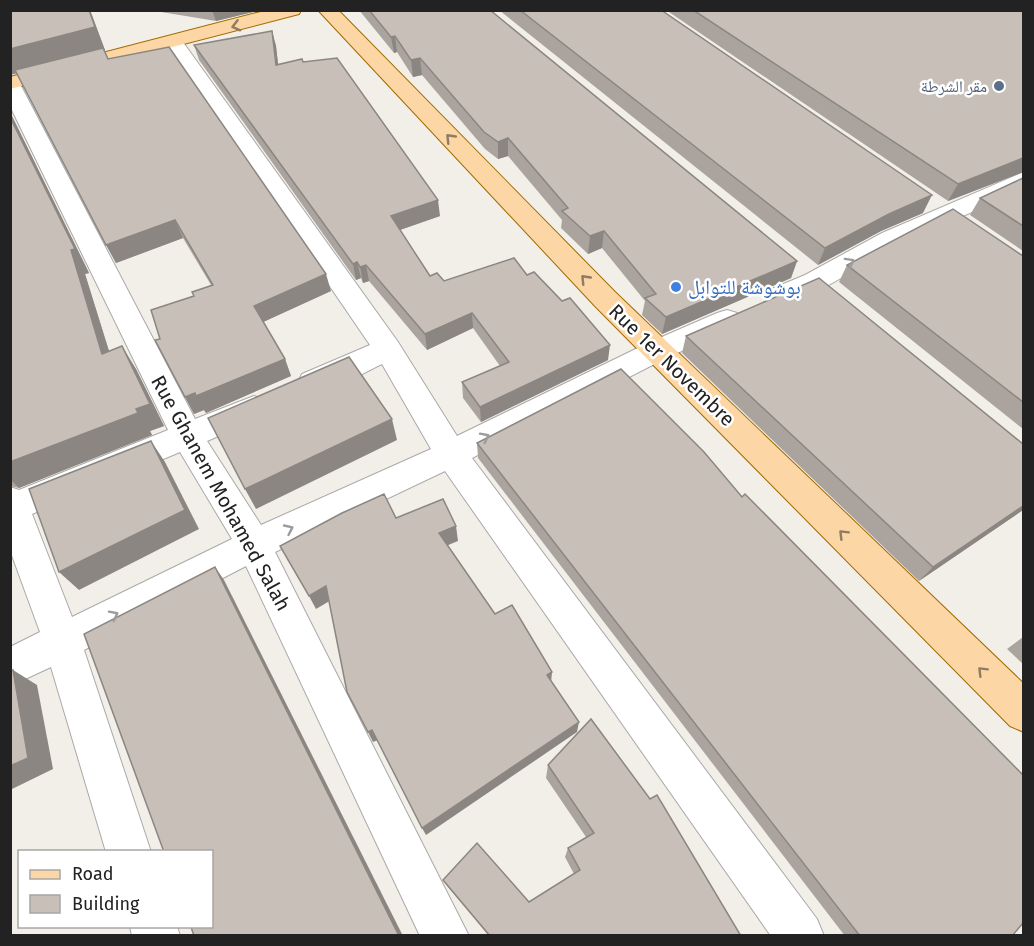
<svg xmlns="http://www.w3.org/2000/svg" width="1034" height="946" font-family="'Fira Sans','Noto Naskh Arabic',sans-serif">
<rect width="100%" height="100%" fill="#f2efe9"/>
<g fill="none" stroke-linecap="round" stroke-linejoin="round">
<g stroke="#a9a9a9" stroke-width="2">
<g id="minor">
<path d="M173 36 180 38 398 342 457 436 648 343 717 313 727 310 737 313 741 320 737 327 668 357 472 458 817 919 824 936H771L445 471 275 552 469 936H420L246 566 84 650 151 852H106L51 667 10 686V647L40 632 10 550V487L19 490 168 430 10 106V78L17 80 20 84 195 419 254 396 265 400 269 408 265 416 207 441 261 525 431 449 382 364C360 374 326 397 302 390L298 382 302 374 370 345 163 42ZM180 452 232 539 72 617 32 514Z"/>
<polygon points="1024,172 1024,188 900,245 825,287 789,304 779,306 769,304 765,297 769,290 805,275 882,233"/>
<polygon points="130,926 177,926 180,936 132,936"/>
</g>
</g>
<g stroke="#a06b00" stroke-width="2">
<g id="major">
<polygon points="268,10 301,10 299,14 10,89 10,77"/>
<polygon points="318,10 338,10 615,292 1024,684 1024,732 1010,726 595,306"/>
</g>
</g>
<use href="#minor" fill="#fff" fill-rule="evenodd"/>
<use href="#major" fill="#fcd6a4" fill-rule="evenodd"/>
</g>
<g fill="#aba49e">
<polygon points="10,10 90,10 108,59 331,291 263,322 285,359 291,376 206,413 204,410 194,414 185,397 160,339 194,296 211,285 183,238 116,263 17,73 10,75"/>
<polygon points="149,10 261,10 216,21"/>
<polygon points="359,10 490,10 797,261 791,278 662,334 642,315 645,301 602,248 588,254 561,228 562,220 508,156 498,159 485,149 422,75 413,77 397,52 394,53"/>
<polygon points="499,10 662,10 923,213 881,231 818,265"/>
<polygon points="666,10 1023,10 1023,172 948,201"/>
<polygon points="272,31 276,46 278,64 303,62 440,216 400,230 430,276 444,281 527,275 608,360 481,422 463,398 462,382 500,366 473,328 427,350 369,281 363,283 361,278 356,280 199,60 194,45"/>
<polygon points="10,112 89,273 85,274 109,351 136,369 164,426 150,431 152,435 19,488 10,486"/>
<polygon points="1023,178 1023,251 970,215 980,198"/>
<polygon points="1023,256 1023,429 839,282 847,265"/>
<polygon points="686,336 1023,510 919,581 682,353"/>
<polygon points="477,443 1012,936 845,936 478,458"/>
<polygon points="1023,637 1023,664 1007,649"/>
<polygon points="548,765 741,936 489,936 448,887 443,880 529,902 574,874 565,857 568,848 586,837 546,778"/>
</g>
<g fill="#8b8681">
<polygon points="89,10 90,10 105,50 104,50 115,76 104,50 10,75 10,49"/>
<polygon points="212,10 261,10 216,21"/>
<polygon points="272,31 276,46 280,81 276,65"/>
<polygon points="395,36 397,52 394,53 391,37"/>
<polygon points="420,58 422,75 413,77 411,60"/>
<polygon points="10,112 89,273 85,274 117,377 102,354 10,117"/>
<polygon points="508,138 508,156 498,159 498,142"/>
<polygon points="1023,158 1023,172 948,201 958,184"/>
<polygon points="932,195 923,213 881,231 818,265 825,248 889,214"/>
<polygon points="438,200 440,216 394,232 391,216"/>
<polygon points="175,220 183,238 116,263 106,245"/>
<polygon points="604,231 602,248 588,254 590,236"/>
<polygon points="797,261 791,278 662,334 666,317"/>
<polygon points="357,262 361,278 356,280 353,264"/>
<polygon points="366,265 369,281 363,283 360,267"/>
<polygon points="326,274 331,291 261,323 254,306"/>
<polygon points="472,313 473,328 427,350 425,334"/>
<polygon points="610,345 608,360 481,422 480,407"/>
<polygon points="122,346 136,369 164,426 150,431 152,435 19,488 10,479 10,462 136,409"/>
<polygon points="285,359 291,376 206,413 204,410 194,414 185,397"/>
<polygon points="392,419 397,440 256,509 245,489"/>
<polygon points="151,441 165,462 199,529 79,590 59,572"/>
<polygon points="1023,506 1023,510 919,581 933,567"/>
<polygon points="456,526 458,541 441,548 439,533"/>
<polygon points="215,567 224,580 403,936 399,936"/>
<polygon points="326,586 333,599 316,609 309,596"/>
<polygon points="13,670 37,685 53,769 10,790"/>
<polygon points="552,672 551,683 547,675"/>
<polygon points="579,722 577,732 426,835 422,828"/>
<polygon points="372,730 378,740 373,742 368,732"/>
</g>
<g fill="#c7bfb8" stroke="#8b8681" stroke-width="1.5">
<polygon points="10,10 89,10 95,27 10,49"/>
<polygon points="369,10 490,10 797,261 666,317 645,298 656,294 604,231 590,236 562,211 568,208 508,138 498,142 484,132 420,58 411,60 395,36 391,37"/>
<polygon points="520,10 661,10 932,195 889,214 825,248"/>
<polygon points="693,10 1023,10 1023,158 958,184"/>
<polygon points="272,31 276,65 302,59 303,62 337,58 438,200 391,216 430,276 437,273 444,281 514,258 527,275 534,272 562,301 570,298 610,345 480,407 462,382 509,362 472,313 425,334 366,265 360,267 357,262 353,264 194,45"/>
<polygon points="169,47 326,274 254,306 285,359 196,396 195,393 185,397 155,340 160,339 151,310 194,296 192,292 213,285 175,220 106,245 15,70 103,48 108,59"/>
<polygon points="10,117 75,249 71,250 102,354 122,346 150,404 136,409 138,413 10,462"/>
<polygon points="1023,178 1023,226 980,198"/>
<polygon points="953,209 1023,256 1023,402 847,265"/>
<polygon points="819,278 1023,444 1023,506 933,567 686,336"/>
<polygon points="349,357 392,419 245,489 208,418"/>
<polygon points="621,369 704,452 742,497 745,494 1023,775 1023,923 1012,936 860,936 477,443"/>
<polygon points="151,441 185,510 59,572 29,489"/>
<polygon points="384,494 396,518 443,499 456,526 439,533 495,614 512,605 552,672 547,675 579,722 422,828 372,730 368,732 347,692 326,586 309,596 280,546 342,513"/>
<polygon points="215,567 399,936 194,936 191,927 212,927 212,852 164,852 84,634"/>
<polygon points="13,670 28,758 10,766 10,671"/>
<polygon points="591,719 650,799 657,795 741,936 490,936 443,880 477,843 529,902 580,870 568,848 594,833 548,765"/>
</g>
<defs><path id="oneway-chevron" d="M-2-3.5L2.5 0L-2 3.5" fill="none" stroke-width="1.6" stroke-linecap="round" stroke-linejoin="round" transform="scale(1.5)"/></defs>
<g stroke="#8f7c63">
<use href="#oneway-chevron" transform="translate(236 26) rotate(166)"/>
<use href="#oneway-chevron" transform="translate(450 138) rotate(-134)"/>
<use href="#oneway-chevron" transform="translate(585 279) rotate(-134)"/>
<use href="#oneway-chevron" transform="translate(843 534) rotate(-135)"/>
<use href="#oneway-chevron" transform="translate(982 671) rotate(-135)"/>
</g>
<g stroke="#9c9c9c">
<use href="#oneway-chevron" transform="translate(850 262) rotate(-29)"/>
<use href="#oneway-chevron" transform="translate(485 437) rotate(-27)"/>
<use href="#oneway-chevron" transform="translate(289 529) rotate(-25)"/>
<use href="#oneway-chevron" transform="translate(114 615) rotate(-27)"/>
</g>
<circle fill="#5c6f8a" stroke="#fff" stroke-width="2" cx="999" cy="86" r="6"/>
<circle fill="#3f7fe0" stroke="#fff" stroke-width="2" cx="676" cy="287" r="6"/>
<g text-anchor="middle" stroke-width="5" stroke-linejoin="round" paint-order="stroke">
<g font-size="16" fill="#4e5e75" stroke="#fff" text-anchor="end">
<text x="987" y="92">مقر الشرطة</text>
</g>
<g font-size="20" fill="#366cbe" stroke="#fff" text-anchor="start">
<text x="688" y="294">بوشوشة للتوابل</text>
</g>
<g font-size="20" fill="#222" stroke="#fff">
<text transform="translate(672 365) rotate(44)" y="7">Rue 1er Novembre</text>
<text transform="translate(221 493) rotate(61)" y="7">Rue Ghanem Mohamed Salah</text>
</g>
</g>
<rect width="1034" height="946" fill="none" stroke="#222222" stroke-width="24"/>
<rect x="18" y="850" width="195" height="78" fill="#ffffff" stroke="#a7a7a7" stroke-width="1.5"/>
<rect x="30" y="870" width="30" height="9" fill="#fcd6a4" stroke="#a7a7a7" stroke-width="1.5"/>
<text x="72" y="880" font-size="18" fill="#222222">Road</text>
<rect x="30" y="895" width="30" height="18" fill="#c7bfb8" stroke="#a7a7a7" stroke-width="1.5"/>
<text x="72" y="910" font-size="18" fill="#222222">Building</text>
</svg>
